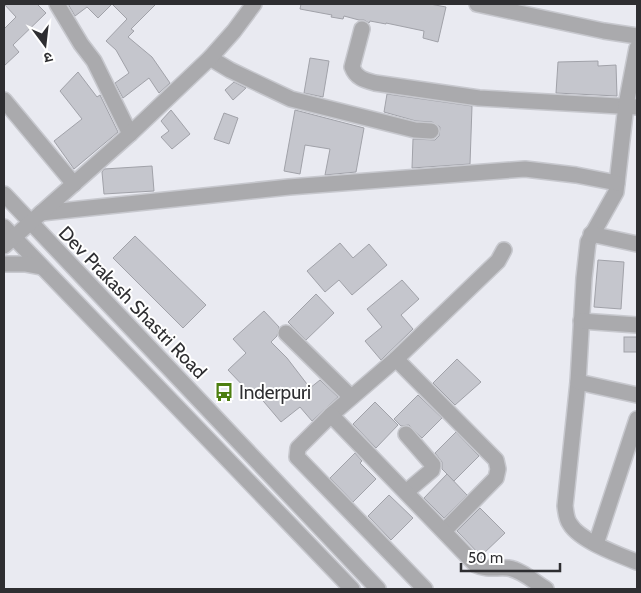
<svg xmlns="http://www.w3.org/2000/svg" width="641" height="593" font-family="Cabin,'Noto Sans Devanagari',sans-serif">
<rect width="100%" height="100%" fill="#e9eaf1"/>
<g fill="#c5c6cd" stroke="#a1a2a9">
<polygon points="4,4 37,4 46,13 13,45 19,52 4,66 4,29 16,17"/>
<polygon points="68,4 156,4 131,29 134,31 128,37 152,57 170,83 159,93 149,78 123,98 115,83 129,73 116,50 106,41 127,19 112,4 98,18 87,7 75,16"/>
<polygon points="301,4 430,4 446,7 438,42 423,38 424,31 386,23 386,24 370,21 369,23 364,20 359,20 344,16 343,19 331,17 332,15 300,9"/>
<polygon points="310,58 329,61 323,97 304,93"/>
<polygon points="598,61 598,66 616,65 617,96 556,93 558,62"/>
<polygon points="78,72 97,97 100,95 118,132 74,169 54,141 82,119 60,91"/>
<polygon points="234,82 246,88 233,100 225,90"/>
<polygon points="387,94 472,106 470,164 412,168 413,139 435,140 439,136 440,127 432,122 416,121 384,112"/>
<polygon points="171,110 190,134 172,149 161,137 169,131 161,121"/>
<polygon points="295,110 364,128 356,172 325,175 330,149 305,145 300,174 284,171"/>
<polygon points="224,113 238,118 229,144 214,139"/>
<polygon points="152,166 154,191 104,194 102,172 104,169"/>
<polygon points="135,236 206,305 183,328 113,258"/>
<polygon points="340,243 353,258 369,244 387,265 352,295 339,280 325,292 307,271"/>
<polygon points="598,260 624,262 621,309 594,307"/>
<polygon points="402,280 419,299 401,315 413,329 381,360 365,341 382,327 367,309"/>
<polygon points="316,294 334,313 306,340 288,322"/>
<polygon points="264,311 279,327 277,336 271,342 287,358 310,388 320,380 338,397 312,421 300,407 281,422 253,389 250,393 228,370 246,353 233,339"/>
<rect x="624" y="337" width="13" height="15"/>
<polygon points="457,359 481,382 455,405 433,383"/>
<polygon points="418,395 442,418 422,438 409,425 401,426 394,419"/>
<polygon points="375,402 398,425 376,448 353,424"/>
<polygon points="456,432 479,456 454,481 442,469 442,462 435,453"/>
<polygon points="355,453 362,461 360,463 376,479 353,502 330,478"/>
<polygon points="447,474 467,495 444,518 424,498"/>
<polygon points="389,495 413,518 391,540 368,516"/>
<polygon points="480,508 505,533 482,555 483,556 482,557 457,531"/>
</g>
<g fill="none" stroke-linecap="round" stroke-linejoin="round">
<g stroke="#c7c8ce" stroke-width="18">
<g id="minor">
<polyline points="57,4 81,44 94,61 130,134"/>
<polyline points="477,4 604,31 637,36"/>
<path d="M362 29 352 67C356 78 364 80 375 83L479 98 637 107"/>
<path d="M637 48 626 105 616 192 588 242 584 278 578 382 565 506C566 512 566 519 570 524 580 541 619 555 637 562"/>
<polyline points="210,58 230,70 291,99 415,130 431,131"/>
<polyline points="4,100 74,184"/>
<polyline points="4,194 378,589"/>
<polyline points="41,213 289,187 525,169 576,175 617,183"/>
<polyline points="4,227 352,589"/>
<polyline points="591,234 637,244"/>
<polyline points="4,246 130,134 210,58 234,31 254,4"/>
<polyline points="4,264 25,264 41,267"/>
<polyline points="581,321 637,325"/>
<polyline points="286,333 351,397"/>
<polyline points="396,359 498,261 504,250"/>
<polyline points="578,382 637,395"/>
<polyline points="331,415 396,359 496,460 498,469 496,478 444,531"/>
<polyline points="406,434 433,465 432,470 406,492"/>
<polyline points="596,544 637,419"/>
<path d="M425 589 297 457 298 448 331 415 476 565C486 570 497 567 508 568 522 570 534 582 546 589"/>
</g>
</g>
<use href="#minor" stroke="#aaaaad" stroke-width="15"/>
</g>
<defs>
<g id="bus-bare" transform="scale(1.5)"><path d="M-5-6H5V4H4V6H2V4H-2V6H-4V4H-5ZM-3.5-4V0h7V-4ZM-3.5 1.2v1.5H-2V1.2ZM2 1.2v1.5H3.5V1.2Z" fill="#4d7f10" stroke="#fff" stroke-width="2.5" paint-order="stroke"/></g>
</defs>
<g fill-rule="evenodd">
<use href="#bus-bare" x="224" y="392"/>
</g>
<g text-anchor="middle" stroke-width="4" stroke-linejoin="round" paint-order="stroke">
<g font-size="19" fill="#2e2e31" stroke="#fff">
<text transform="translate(133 302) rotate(46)" y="7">Dev Prakash Shastri Road</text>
</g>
<g font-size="19" fill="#2e2e31" stroke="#fff" text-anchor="start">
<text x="239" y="399">Inderpuri</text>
</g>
</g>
<rect width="641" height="593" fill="none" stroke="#2e2e31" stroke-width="10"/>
<g transform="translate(45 45) rotate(165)" stroke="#ffffff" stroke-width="4" paint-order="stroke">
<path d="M0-4L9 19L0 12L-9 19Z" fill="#2e2e31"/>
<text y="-8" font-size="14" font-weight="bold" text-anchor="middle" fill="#2e2e31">उ</text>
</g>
<path d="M461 563v8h99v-8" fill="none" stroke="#2e2e31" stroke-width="2.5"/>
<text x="468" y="563" font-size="15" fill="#2e2e31" stroke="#ffffff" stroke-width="4" paint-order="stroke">50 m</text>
</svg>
